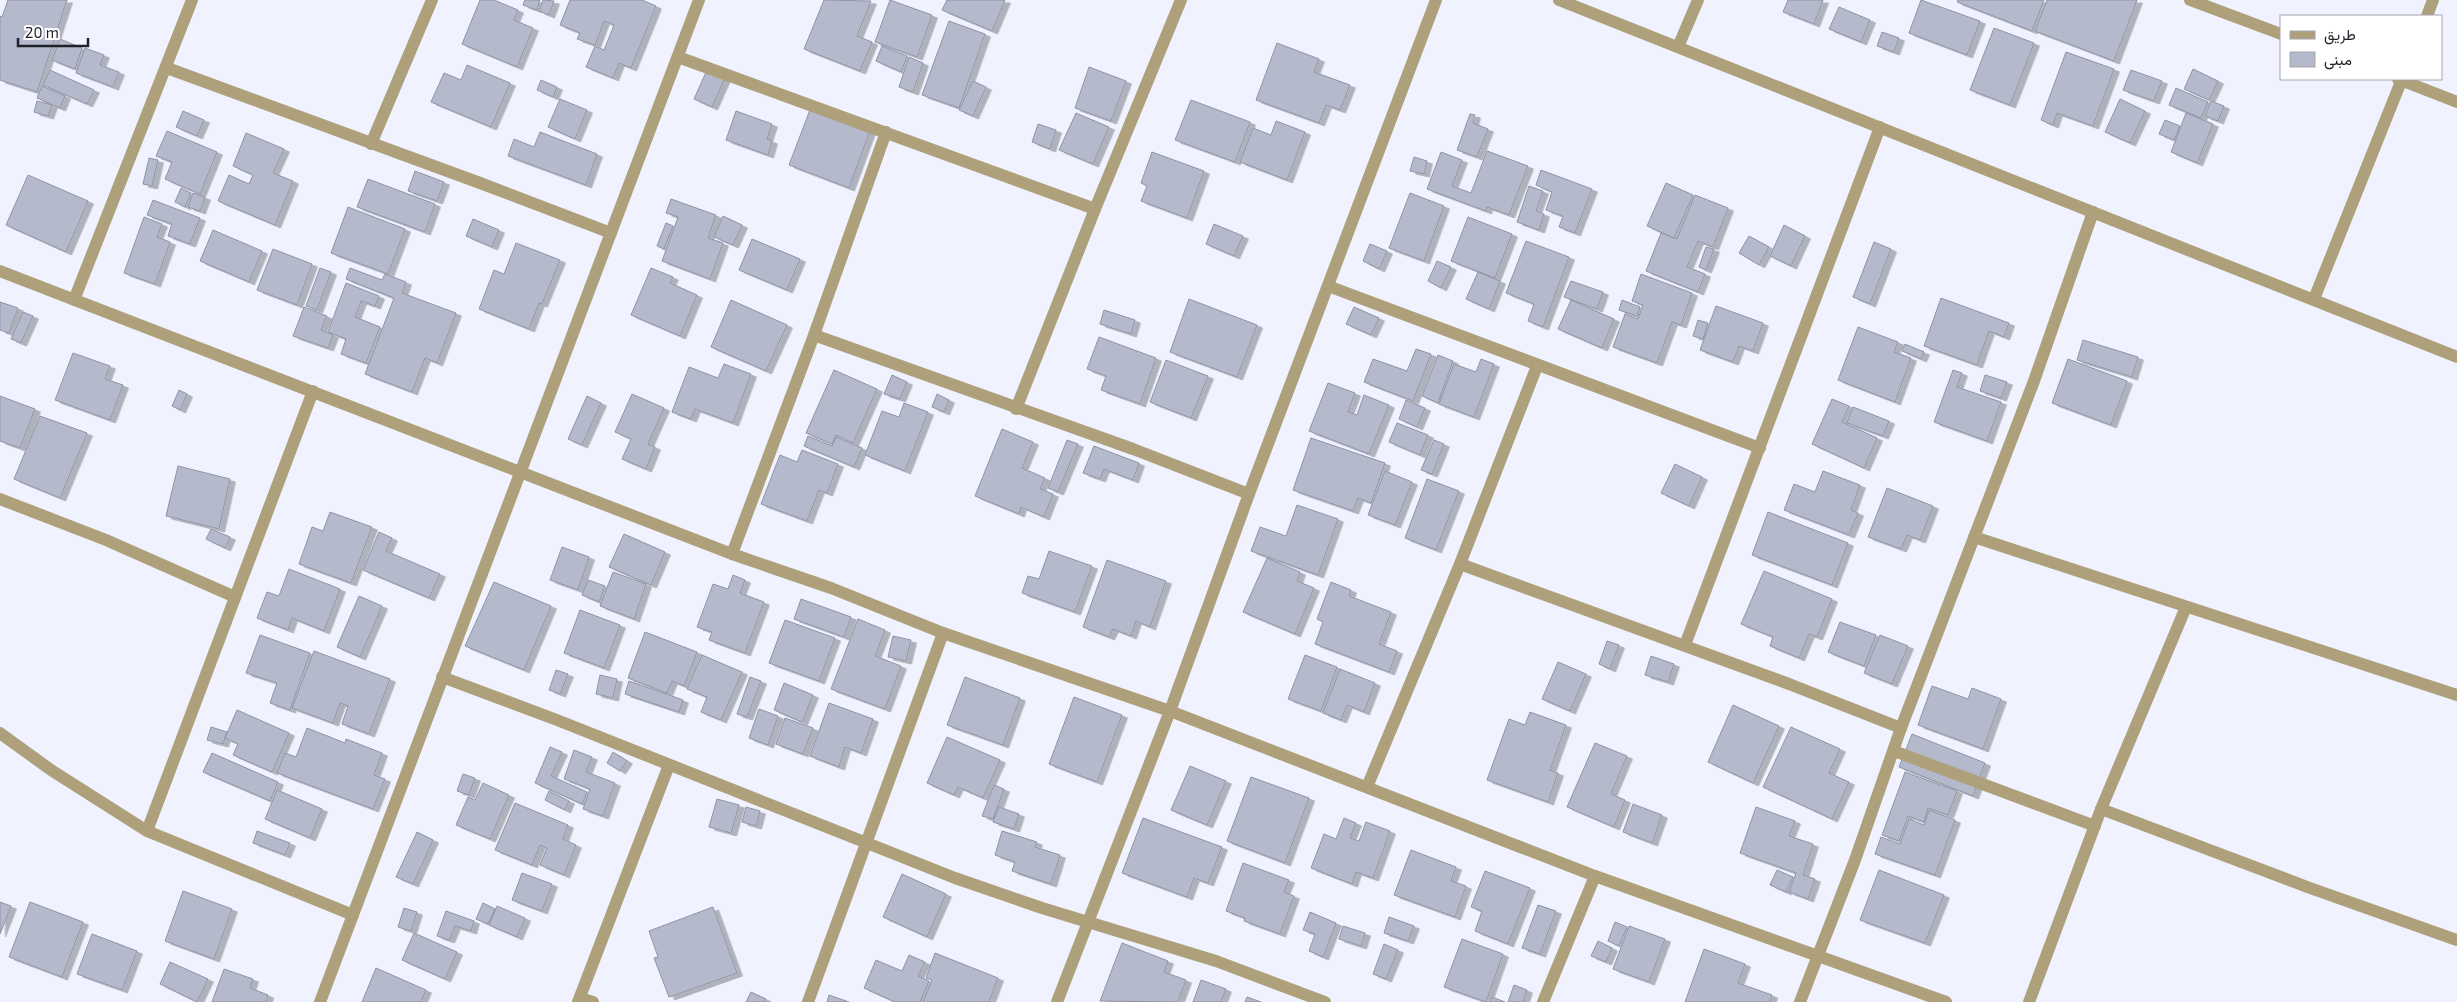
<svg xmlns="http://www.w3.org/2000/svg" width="2457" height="1002" font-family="'Exo 2',Vazirmatn,sans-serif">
<defs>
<filter id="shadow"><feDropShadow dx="5.5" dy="3" stdDeviation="0" flood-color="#0004"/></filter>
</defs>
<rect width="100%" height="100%" fill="#f0f3ff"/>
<g fill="#b5b9cc" stroke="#8f93a4" filter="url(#shadow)">
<polygon points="8,0 67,0 37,92 0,80 0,16 2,17"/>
<polygon points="480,0 494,0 518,10 514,20 533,28 517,67 462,44"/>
<polygon points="525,0 540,0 537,10 523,5"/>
<polygon points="543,0 554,1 549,15 539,11"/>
<polygon points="570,0 642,0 656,6 631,68 619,63 613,78 586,67 595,46 604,50 614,25 604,21 595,45 577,39 580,33 560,25"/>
<polygon points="824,0 871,1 857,36 872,42 860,71 804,49"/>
<polygon points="890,0 932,15 917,57 875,42"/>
<polygon points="947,0 1005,0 992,31 942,10"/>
<polygon points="1788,0 1823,0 1814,24 1783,12"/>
<polygon points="1921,0 1980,21 1967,55 1909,33"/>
<polygon points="1958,0 2044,0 2032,31 1957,2"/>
<polygon points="2047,0 2137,0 2114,61 2035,31"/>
<polygon points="1839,7 1870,20 1861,42 1829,29"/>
<polygon points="949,21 985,34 959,108 922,95"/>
<polygon points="1994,28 2034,43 2010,105 1970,90"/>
<polygon points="1882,32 1899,38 1894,52 1877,46"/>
<polygon points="60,39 82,48 75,69 52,60"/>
<polygon points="1277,43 1319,59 1314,72 1350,85 1340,110 1326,105 1319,123 1256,100"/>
<polygon points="882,46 907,56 901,72 876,61"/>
<polygon points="85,48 104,55 100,65 119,72 113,87 76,73"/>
<polygon points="2066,52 2114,69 2093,126 2057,113 2053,125 2041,120"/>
<polygon points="909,57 923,63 913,92 899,87"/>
<polygon points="467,65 510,83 491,127 431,102 444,73 461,80"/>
<polygon points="1089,67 1126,81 1111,121 1075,108"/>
<polygon points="2193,69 2218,81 2209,100 2184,89"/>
<polygon points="50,70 94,90 87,104 43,85"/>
<polygon points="707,70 725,78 712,107 694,99"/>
<polygon points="2131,70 2162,81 2154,101 2123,90"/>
<polygon points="541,80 557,87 553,97 537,90"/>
<polygon points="973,81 986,87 973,116 959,110"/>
<polygon points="42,86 65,96 60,108 37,98"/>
<polygon points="2176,88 2208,102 2201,118 2169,105"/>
<polygon points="560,99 587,110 575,139 548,127"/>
<polygon points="2120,99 2145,111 2130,143 2105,132"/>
<polygon points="1191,100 1250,122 1235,162 1175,140"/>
<polygon points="37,101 52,105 48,116 34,112"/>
<polygon points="2211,101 2224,106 2218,121 2205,116"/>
<polygon points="811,107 871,128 849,188 789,165"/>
<polygon points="183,111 204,120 197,136 176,127"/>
<polygon points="736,111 772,124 767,139 772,141 768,155 726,140"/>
<polygon points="1076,113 1109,127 1093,164 1059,150"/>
<polygon points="2186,113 2213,124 2197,163 2171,152"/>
<polygon points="1470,114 1475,115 1473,123 1488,129 1477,157 1457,150"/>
<polygon points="2165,120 2180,126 2174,140 2159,134"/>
<polygon points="1276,121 1305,132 1287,180 1240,162 1253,128 1271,135"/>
<polygon points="1038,124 1056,130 1050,149 1032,142"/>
<polygon points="167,131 217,152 200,194 165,179 172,162 156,156"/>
<polygon points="540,132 597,154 586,185 508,156 514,139 534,147"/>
<polygon points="246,133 284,149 273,173 293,181 275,225 218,201 229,175 249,184 253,175 233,166"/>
<polygon points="1487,151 1528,166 1509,215 1487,207 1486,211 1427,189 1441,152 1462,160 1452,186 1471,193"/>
<polygon points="1152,152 1204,171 1187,218 1141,201 1147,186 1141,183"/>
<polygon points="1414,157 1427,161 1424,174 1410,171"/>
<polygon points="149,158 158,160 152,186 143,184"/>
<polygon points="1541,170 1592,189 1575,233 1559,227 1563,216 1546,210 1552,192 1536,185"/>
<polygon points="415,171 444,182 437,201 408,191"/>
<polygon points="28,175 88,201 66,252 6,225"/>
<polygon points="368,179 435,204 425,232 357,207"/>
<polygon points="1666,183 1693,195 1674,238 1647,226"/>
<polygon points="1529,186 1543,191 1536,211 1544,214 1539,230 1517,222"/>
<polygon points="181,188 191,193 185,207 175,202"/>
<polygon points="193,193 205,197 200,211 188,207"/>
<polygon points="1410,193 1444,206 1424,261 1389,248"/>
<polygon points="1695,195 1728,208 1713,247 1698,241 1687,267 1705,274 1698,292 1646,271 1661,233 1677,239"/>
<polygon points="671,199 716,215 708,238 723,243 710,279 662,261 678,217 666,213"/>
<polygon points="153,200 200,218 190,244 168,236 172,224 147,215"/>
<polygon points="348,207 405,229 388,274 331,253"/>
<polygon points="723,216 742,225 733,245 714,237"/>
<polygon points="144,217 162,224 157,237 170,242 155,284 124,273"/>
<polygon points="1468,217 1512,234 1495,278 1451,261"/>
<polygon points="473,219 499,230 492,247 466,236"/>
<polygon points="666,223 673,226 664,249 657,246"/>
<polygon points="1214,224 1243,236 1234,256 1206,244"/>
<polygon points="1784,225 1805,236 1791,266 1770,256"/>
<polygon points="213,230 262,251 249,282 200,261"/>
<polygon points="1749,236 1769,247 1759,265 1739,253"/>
<polygon points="752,239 800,259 787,290 739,270"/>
<polygon points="1526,241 1569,257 1543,327 1528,321 1534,304 1506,293"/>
<polygon points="1874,242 1891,249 1870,304 1853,297"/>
<polygon points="516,243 560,260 542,304 539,303 529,329 479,309 494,270 504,274"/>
<polygon points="1370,244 1387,251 1379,269 1363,261"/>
<polygon points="1706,247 1714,249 1706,270 1699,267"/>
<polygon points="273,249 312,264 297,305 257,290"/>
<polygon points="1437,261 1451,267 1441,288 1428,281"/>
<polygon points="320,268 331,272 317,310 306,306"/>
<polygon points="350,268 382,280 385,274 406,282 402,293 456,313 437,363 425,358 412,392 365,374 394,298 346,279"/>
<polygon points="651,268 673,277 670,283 697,295 680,336 631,315"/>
<polygon points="1478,272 1500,281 1489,309 1466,299"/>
<polygon points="1641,274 1692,293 1681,325 1672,322 1657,363 1613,347 1625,314 1638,319 1643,305 1632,301"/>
<polygon points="1571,281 1603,292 1597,309 1564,297"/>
<polygon points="346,283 379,296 375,306 361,301 355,317 380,327 366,363 341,354 346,339 328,332"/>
<polygon points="1941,298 2009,323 2004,337 1989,331 1977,365 1924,346"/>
<polygon points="1189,299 1257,325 1237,377 1170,352"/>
<polygon points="731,300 787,325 766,371 711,347"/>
<polygon points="1571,300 1614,319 1602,348 1558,329"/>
<polygon points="1622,300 1640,307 1637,316 1619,310"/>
<polygon points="0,302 18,308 9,333 0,330"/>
<polygon points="1716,306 1763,323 1753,351 1739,346 1733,362 1700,350"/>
<polygon points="304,307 327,316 321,330 333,335 328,348 293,336"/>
<polygon points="1354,307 1379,318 1371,335 1346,324"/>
<polygon points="1104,310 1135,320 1131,334 1100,324"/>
<polygon points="23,312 33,316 21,343 11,339"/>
<polygon points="1698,320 1708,323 1703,339 1693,336"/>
<polygon points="1858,327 1898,342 1894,352 1911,358 1895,402 1838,380"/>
<polygon points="1099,337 1156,358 1140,404 1101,390 1106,376 1087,369"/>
<polygon points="2083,340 2138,357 2132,377 2077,360"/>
<polygon points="1905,344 1924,352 1921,359 1902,351"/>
<polygon points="1416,349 1431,354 1413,401 1364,382 1373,359 1407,371"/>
<polygon points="73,353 110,366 105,379 123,385 110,420 55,400"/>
<polygon points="1438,355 1453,361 1438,403 1422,396"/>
<polygon points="1481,359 1494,364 1474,417 1439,404 1454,364 1476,372"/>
<polygon points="2068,359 2127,381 2111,425 2052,403"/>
<polygon points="1166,360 1208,376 1191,418 1150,402"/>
<polygon points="724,364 751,374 733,423 695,409 691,419 672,412 689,367 718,378"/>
<polygon points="834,370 877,389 853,443 836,435 832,444 806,433"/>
<polygon points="1953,370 1962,373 1957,387 2001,402 1987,441 1934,422"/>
<polygon points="892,375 907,382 900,399 884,394"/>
<polygon points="1985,375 2007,382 2001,398 1980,391"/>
<polygon points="1328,383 1355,393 1348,412 1357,415 1364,395 1389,405 1369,454 1309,431"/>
<polygon points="179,390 187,394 180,410 172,406"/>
<polygon points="632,394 664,408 648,444 655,447 646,469 622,459 631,439 615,432"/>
<polygon points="937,394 949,400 944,412 932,407"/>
<polygon points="0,396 35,409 20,448 0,441"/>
<polygon points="587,396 601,403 582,445 568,439"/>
<polygon points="1832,399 1849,406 1842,422 1877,438 1864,468 1812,444"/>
<polygon points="1406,400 1425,408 1417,427 1399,419"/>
<polygon points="904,403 928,412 905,471 865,455 882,411 899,417"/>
<polygon points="1853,407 1889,421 1883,436 1847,423"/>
<polygon points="40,416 87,433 60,498 14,479"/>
<polygon points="1397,423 1428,435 1420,455 1389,442"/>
<polygon points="1002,429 1033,442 1022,468 1045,478 1040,489 1053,494 1044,517 1021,507 1019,514 975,496"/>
<polygon points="808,436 832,446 836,437 862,448 854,467 804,446"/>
<polygon points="1311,438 1385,463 1371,503 1358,498 1353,511 1293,490"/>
<polygon points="1067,440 1078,444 1058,492 1048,488"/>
<polygon points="1434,440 1444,444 1432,474 1421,470"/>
<polygon points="1094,446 1139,463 1133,480 1104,469 1100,479 1083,473"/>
<polygon points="802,450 838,464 827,493 819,490 807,521 761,504 780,455 797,462"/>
<polygon points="1675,464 1702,477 1689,506 1661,493"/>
<polygon points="178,466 230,479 219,529 166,516"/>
<polygon points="1385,471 1412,482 1395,525 1368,515"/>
<polygon points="1823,471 1860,485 1851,510 1858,513 1849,535 1784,510 1794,484 1815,492"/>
<polygon points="1427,479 1459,491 1436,550 1405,538"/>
<polygon points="1887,488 1933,506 1920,540 1907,535 1901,549 1868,537"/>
<polygon points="1297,505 1338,519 1318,575 1251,551 1260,527 1286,536"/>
<polygon points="330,512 372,527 351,583 299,564 312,527 323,531"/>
<polygon points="1768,512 1848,543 1832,585 1752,555"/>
<polygon points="211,529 230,537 225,548 206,539"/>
<polygon points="379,532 392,538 386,551 440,574 429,598 363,570"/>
<polygon points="624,534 665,552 651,585 609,567"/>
<polygon points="562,547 589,557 578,590 550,580"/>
<polygon points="1049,551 1092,566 1075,612 1022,593 1028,576 1039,579"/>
<polygon points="1267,558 1300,572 1297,581 1314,588 1295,634 1243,612"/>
<polygon points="1107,560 1166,581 1150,627 1136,621 1131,636 1113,629 1109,637 1083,627"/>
<polygon points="289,569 340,589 324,631 292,618 288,630 257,618 267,592 279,596"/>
<polygon points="1764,571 1832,599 1817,637 1809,634 1799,658 1770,646 1773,637 1741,624"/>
<polygon points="613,572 646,584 634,619 600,606"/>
<polygon points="733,575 745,580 740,593 764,602 745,653 709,640 712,632 697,627 713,584 728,589"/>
<polygon points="588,580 605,586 599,602 582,595"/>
<polygon points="494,582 551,606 524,670 465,646"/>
<polygon points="1331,582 1351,590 1349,596 1391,612 1379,644 1397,651 1389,672 1315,644 1323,622 1317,619"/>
<polygon points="359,596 382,606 360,657 337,647"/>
<polygon points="801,599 851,617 844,637 794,619"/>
<polygon points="580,610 620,625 604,668 564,653"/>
<polygon points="858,619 885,630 875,656 901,666 885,709 831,689"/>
<polygon points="785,620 835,638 819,681 769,663"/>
<polygon points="1840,622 1876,635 1864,666 1828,652"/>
<polygon points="645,632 697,652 684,686 672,681 667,693 628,678"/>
<polygon points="260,635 310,653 290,710 270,703 277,683 246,673"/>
<polygon points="1880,635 1908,646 1892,684 1864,673"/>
<polygon points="893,636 911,640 906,661 888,657"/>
<polygon points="1607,641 1619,645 1610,669 1599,664"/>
<polygon points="314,651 390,679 369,734 342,724 348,706 340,703 333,723 292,708"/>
<polygon points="702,655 742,672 721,720 701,712 707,697 687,689"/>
<polygon points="1305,655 1337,667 1321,711 1288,699"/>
<polygon points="1651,656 1674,664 1668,682 1645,675"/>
<polygon points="1558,662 1586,674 1570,711 1542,699"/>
<polygon points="1340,669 1375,683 1364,712 1347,705 1341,720 1323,713"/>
<polygon points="556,670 568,674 560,694 549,690"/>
<polygon points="600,675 617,679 613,698 596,694"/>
<polygon points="750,677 761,681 747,717 737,714"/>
<polygon points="965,677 1020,698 1003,745 947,725"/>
<polygon points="629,681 683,700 679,712 625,694"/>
<polygon points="784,683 813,695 802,722 774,710"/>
<polygon points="1932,686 1968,699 1972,688 2001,699 1983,749 1918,725"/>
<polygon points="1074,697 1122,715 1097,782 1049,764"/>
<polygon points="829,703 873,719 861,753 845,747 839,767 810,756"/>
<polygon points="1733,705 1779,726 1753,783 1708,762"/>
<polygon points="759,709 778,716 768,745 749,738"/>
<polygon points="237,710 289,733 272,772 233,755 238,744 225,738"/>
<polygon points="1530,712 1566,725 1550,770 1558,773 1548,802 1487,780 1509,719 1525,725"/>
<polygon points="785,718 813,728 803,754 776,744"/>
<polygon points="211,727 227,732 223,744 207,740"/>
<polygon points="1791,727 1840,749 1829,773 1849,782 1832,819 1763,787"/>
<polygon points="307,728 345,743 346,739 382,753 374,775 385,779 373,809 277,773 285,753 296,757"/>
<polygon points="1912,734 1985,763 1973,796 1899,767"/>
<polygon points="947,737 1000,760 983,798 958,787 954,795 927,783"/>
<polygon points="1595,743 1627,756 1611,794 1625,800 1614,827 1567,807"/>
<polygon points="550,747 562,752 551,776 587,792 582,804 535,783"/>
<polygon points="574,750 592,757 586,772 615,783 603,816 583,809 590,789 564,779"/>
<polygon points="613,752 627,761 620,771 607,763"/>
<polygon points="212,753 278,782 270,801 203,772"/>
<polygon points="1190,766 1226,781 1207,825 1171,810"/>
<polygon points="1905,772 1957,791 1948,815 1928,808 1924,822 1908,816 1899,841 1882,835"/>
<polygon points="463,774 475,778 469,795 457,791"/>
<polygon points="1251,777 1309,798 1285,863 1227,841"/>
<polygon points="483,783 509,795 490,839 456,825 468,797 475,800"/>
<polygon points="994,785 1004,789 993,819 982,816"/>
<polygon points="277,790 322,809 310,838 265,819"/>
<polygon points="549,791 569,801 565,810 545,800"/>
<polygon points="717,799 739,805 731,833 709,827"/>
<polygon points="515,803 568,825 563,839 576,845 564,875 540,865 547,848 540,845 532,865 495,850"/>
<polygon points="1633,804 1662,815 1652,843 1623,832"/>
<polygon points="746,807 760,811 756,826 742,822"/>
<polygon points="999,807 1019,814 1014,829 993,822"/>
<polygon points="1756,807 1795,821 1789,836 1813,844 1803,875 1815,879 1808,899 1789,892 1796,873 1740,853"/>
<polygon points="1929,810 1955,820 1935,875 1875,854 1881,837 1900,844 1909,819 1924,825"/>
<polygon points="1143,818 1222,847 1208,883 1194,878 1187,897 1122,873"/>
<polygon points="1344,818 1356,823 1350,838 1359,841 1366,822 1390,831 1373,878 1356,872 1352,884 1311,868 1324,834 1336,839"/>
<polygon points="257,831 290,843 285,855 253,843"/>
<polygon points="1002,831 1037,842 1035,847 1060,855 1051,884 1012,871 1015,862 995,855"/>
<polygon points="417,832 433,840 413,884 396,877"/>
<polygon points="1411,850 1456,867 1451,881 1466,886 1455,917 1394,895"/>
<polygon points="1243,863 1289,880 1284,892 1294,896 1280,934 1244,921 1245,918 1226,911"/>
<polygon points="1777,870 1793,877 1786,892 1770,885"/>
<polygon points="1879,870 1944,895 1925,943 1860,920"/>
<polygon points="1485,871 1530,888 1508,944 1475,931 1482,911 1471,907"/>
<polygon points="522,873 552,884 542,911 512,900"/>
<polygon points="902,874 946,894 927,937 883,917"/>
<polygon points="183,891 232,909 214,959 165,941"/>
<polygon points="0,902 11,906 0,934"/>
<polygon points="30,902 83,922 62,977 9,957"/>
<polygon points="483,903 495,909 488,924 476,919"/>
<polygon points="1538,905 1556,911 1540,954 1522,948"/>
<polygon points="497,906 525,918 517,937 489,925"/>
<polygon points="713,907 737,973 669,997 654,958 658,957 649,931"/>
<polygon points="404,908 417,912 411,931 398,927"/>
<polygon points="446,911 474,921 471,931 455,926 449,940 437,936"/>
<polygon points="1310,912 1336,923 1323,957 1309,951 1315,934 1303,930"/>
<polygon points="1389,917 1414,926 1408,941 1384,933"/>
<polygon points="1615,922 1627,927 1619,946 1608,941"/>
<polygon points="1343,926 1365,933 1361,946 1339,939"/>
<polygon points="1629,926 1665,939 1649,982 1613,969"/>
<polygon points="414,933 457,952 445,979 402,960"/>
<polygon points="92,934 137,951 122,990 77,974"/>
<polygon points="1462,939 1503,954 1486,1002 1444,987"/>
<polygon points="1598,941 1612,948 1606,962 1591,956"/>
<polygon points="1122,943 1168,961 1164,972 1186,980 1178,1002 1100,1001"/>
<polygon points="1384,944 1398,950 1386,979 1373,974"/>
<polygon points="1704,949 1745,964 1738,983 1772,995 1770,1002 1685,1002"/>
<polygon points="935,953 998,978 989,1002 923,1002 932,980 926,978"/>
<polygon points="909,955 925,962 918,976 929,981 920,1002 895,1002 864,988 876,960 902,971"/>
<polygon points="170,962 208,979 197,1002 160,984"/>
<polygon points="376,968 426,990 421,1002 362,1002"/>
<polygon points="224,969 253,979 250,988 268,995 266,1002 212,1002"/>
<polygon points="1201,980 1226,989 1221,1002 1193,1002"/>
<polygon points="1514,985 1527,990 1523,1002 1508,1002"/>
<polygon points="751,992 766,999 764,1002 746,1002"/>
<polygon points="829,995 849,1002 827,1002"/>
<polygon points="1247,997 1261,1002 1245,1002"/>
<polygon points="1492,997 1505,1002 1490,1002"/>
</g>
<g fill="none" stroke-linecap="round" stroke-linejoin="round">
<g stroke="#ada07a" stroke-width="12">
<polyline points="2190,0 2281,34"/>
<polyline points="2427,16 2433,0"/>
<polyline points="1678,47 1698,0"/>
<polyline points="678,57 1095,209"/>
<polyline points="167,68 480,183 611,233"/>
<polyline points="2398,79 2457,102"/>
<polyline points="371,144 432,0"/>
<polyline points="0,271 732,554 831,588 943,633 1170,711 1595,876 1946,1002"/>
<polyline points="1328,286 1760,448"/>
<polyline points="2314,299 2402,79"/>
<polyline points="74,300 192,0"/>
<polyline points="814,335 1133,449 1249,494"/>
<polyline points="1016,409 1095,209 1181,0"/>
<polyline points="0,499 106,540 235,597"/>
<polyline points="1974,537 2457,695"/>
<polyline points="732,554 814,335 886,132"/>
<polyline points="1460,564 1789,684 1901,728"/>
<polyline points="1685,645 1880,127"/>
<polyline points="442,677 557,720 955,878 1042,908 1216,961 1325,1002"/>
<polyline points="0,733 51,770 147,831 353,915"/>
<polyline points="1894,751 2095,826"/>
<polyline points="1367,787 1460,564 1537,366"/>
<polyline points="2101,809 2310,888 2457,940"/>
<polyline points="147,831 313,391"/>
<polyline points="580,998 593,1002"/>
<polyline points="320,1002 699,0"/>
<polyline points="578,1002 669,765"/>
<polyline points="808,1002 943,633"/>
<polyline points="1057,1002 1170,711 1249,494 1436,0"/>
<polyline points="1543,1002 1595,876"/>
<polyline points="1800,1002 1855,860 1901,728 2034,381 2093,212"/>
<polyline points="2029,1002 2101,809 2186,607"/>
</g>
<polyline stroke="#ada07a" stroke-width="12" points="1559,0 2457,357"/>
</g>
<rect x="2280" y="15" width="162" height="65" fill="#ffffff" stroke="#a5a6a9"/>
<rect x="2290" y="31" width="25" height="8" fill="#ada07a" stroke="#a5a6a9"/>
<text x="2324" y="40" font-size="15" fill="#1f2128">طريق</text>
<rect x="2290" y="52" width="25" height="15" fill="#b5b9cc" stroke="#a5a6a9"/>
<text x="2324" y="65" font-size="15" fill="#1f2128">مبنى</text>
<path d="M18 38v8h70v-8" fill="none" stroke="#1f2128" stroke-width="2.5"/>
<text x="25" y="38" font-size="15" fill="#1f2128" stroke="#ffffff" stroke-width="4" paint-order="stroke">20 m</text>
</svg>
